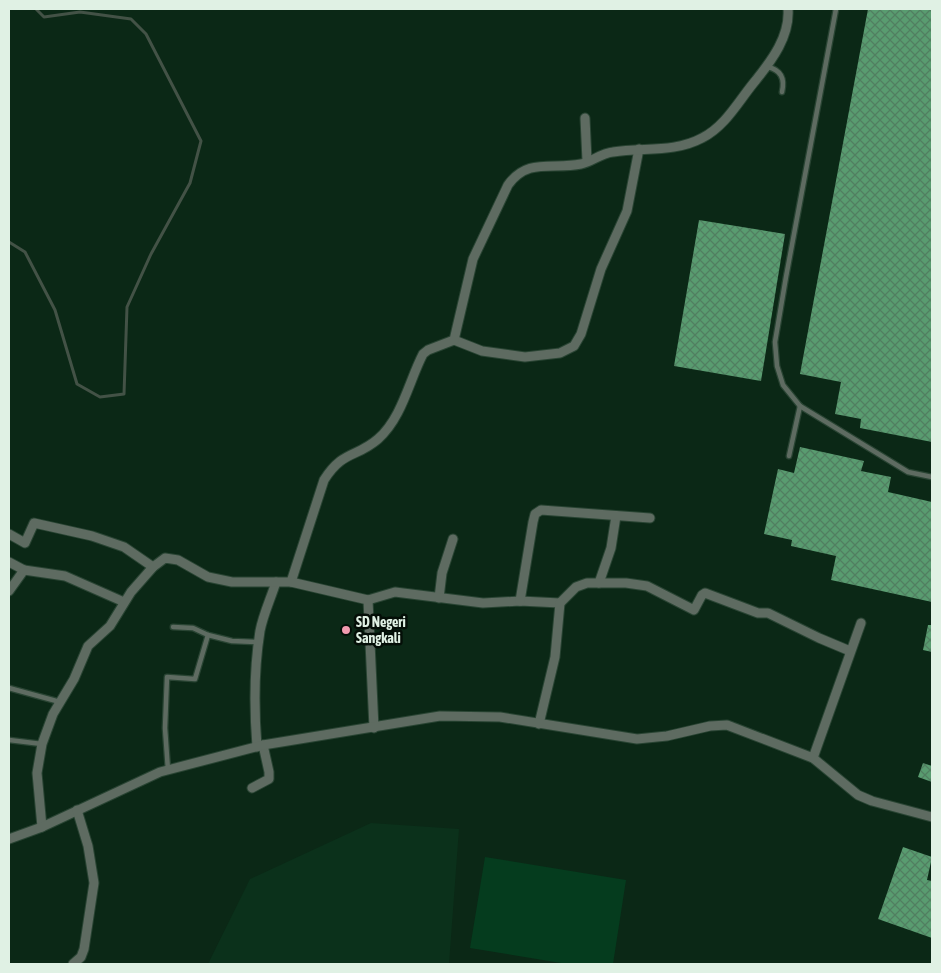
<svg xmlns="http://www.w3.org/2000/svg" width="941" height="973" font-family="'Asap Condensed',sans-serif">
<defs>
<pattern id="building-cross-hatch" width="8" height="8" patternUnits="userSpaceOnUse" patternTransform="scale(1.25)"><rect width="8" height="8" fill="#599c70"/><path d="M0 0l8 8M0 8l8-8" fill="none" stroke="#517f61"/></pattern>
</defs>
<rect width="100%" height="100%" fill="#0b2816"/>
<polygon fill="#0b311b" points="371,823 459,829 449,964 208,964 250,879"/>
<polygon fill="#053c1e" points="485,857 626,880 613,964 567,964 470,948"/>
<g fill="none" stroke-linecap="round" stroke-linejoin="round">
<polyline stroke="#435246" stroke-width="3" points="9,242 25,252 55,310 77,384 100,397 124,394 127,307 151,254 190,183 201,141 146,34 131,19 80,12 44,17 36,9"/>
</g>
<g fill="url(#building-cross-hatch)">
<polygon points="868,9 932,9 932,442 860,428 861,419 835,414 841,382 800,374"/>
<polygon points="699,220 785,234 761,381 674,366"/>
<polygon points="800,447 864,461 861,471 891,477 888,492 932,502 932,602 831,580 836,556 791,546 792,540 764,534 778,469 794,473"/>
<polygon points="928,625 932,625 932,652 923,650"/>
<polygon points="923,763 932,766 932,782 918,777"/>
<polygon points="903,847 932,857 927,880 932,881 932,938 878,919"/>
</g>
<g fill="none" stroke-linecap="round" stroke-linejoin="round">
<g stroke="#294433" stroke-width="7">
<g id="lane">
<polyline points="836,9 786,277 775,342 777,366 783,385 800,406 908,472 932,477"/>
<path d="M768 67C781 70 785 79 782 92"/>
<polyline points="789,456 800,406"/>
<polyline points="173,627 193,628 208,635 232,641 258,642"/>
<polyline points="9,688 60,702"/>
<polyline points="9,740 42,744"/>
<polyline points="168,770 165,728 167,677 195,679 208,635"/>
</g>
</g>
<g stroke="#294433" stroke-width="11">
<g id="street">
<polyline points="585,118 587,161"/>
<polyline points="454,340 482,351 525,357 560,353 574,346 581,334 601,269 627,211 639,149"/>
<polyline points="9,534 25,543 34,523 92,536 124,547 153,567"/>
<polyline points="9,562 24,570 9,591"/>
<polyline points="24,570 65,576 124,602"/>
<path d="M291 582 324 480C343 450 356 458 378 439 402 418 409 381 423 354L428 350 454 340 473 259 508 185C528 157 553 170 581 164 592 162 601 153 613 152 643 147 674 153 702 138 726 126 739 100 756 80 772 60 790 36 788 9"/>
<polyline points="599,583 611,548 616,516"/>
<polyline points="439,598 442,573 453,539"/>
<polyline points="368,600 395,592 483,603 520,601 560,603 576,587 587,583 626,583 647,586 694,610 702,595 705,593 758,613 768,613 819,638 850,651"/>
<polyline points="520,601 533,522 535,514 541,510 650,518"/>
<polyline points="539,724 555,657 560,603"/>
<path d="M257 747C254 709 254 668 260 631 263 615 271 598 276 582"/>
<polyline points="813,758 861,623"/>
<polyline points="252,788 269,779 269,772 263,745"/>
<polyline points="42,827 37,773 42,744 53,714 74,679 88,646 110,626 131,592 153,567 165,558 178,560 208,577 232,582 291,582 368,600 374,728"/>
<polyline points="9,839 42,827 160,772 263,745 440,716 500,717 637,739 667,736 710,726 727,725 813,758 858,795 872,801 932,817"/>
<polyline points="73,964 81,957 84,949 94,883 88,846 77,810"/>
</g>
</g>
<use href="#lane" stroke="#5e6b61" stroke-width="4.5"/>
<use href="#street" stroke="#5e6b61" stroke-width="9"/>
</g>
<circle fill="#f29aaf" stroke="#040e07" stroke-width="2" cx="346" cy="630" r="5"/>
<g text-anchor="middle" stroke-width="5" stroke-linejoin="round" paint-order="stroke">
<g font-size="14" font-weight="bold" fill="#e0f1e4" stroke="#040e07" text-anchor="start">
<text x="356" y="627">SD Negeri<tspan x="356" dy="16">Sangkali</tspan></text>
</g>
</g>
<rect width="941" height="973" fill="none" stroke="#e0f1e4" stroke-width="20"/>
</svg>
